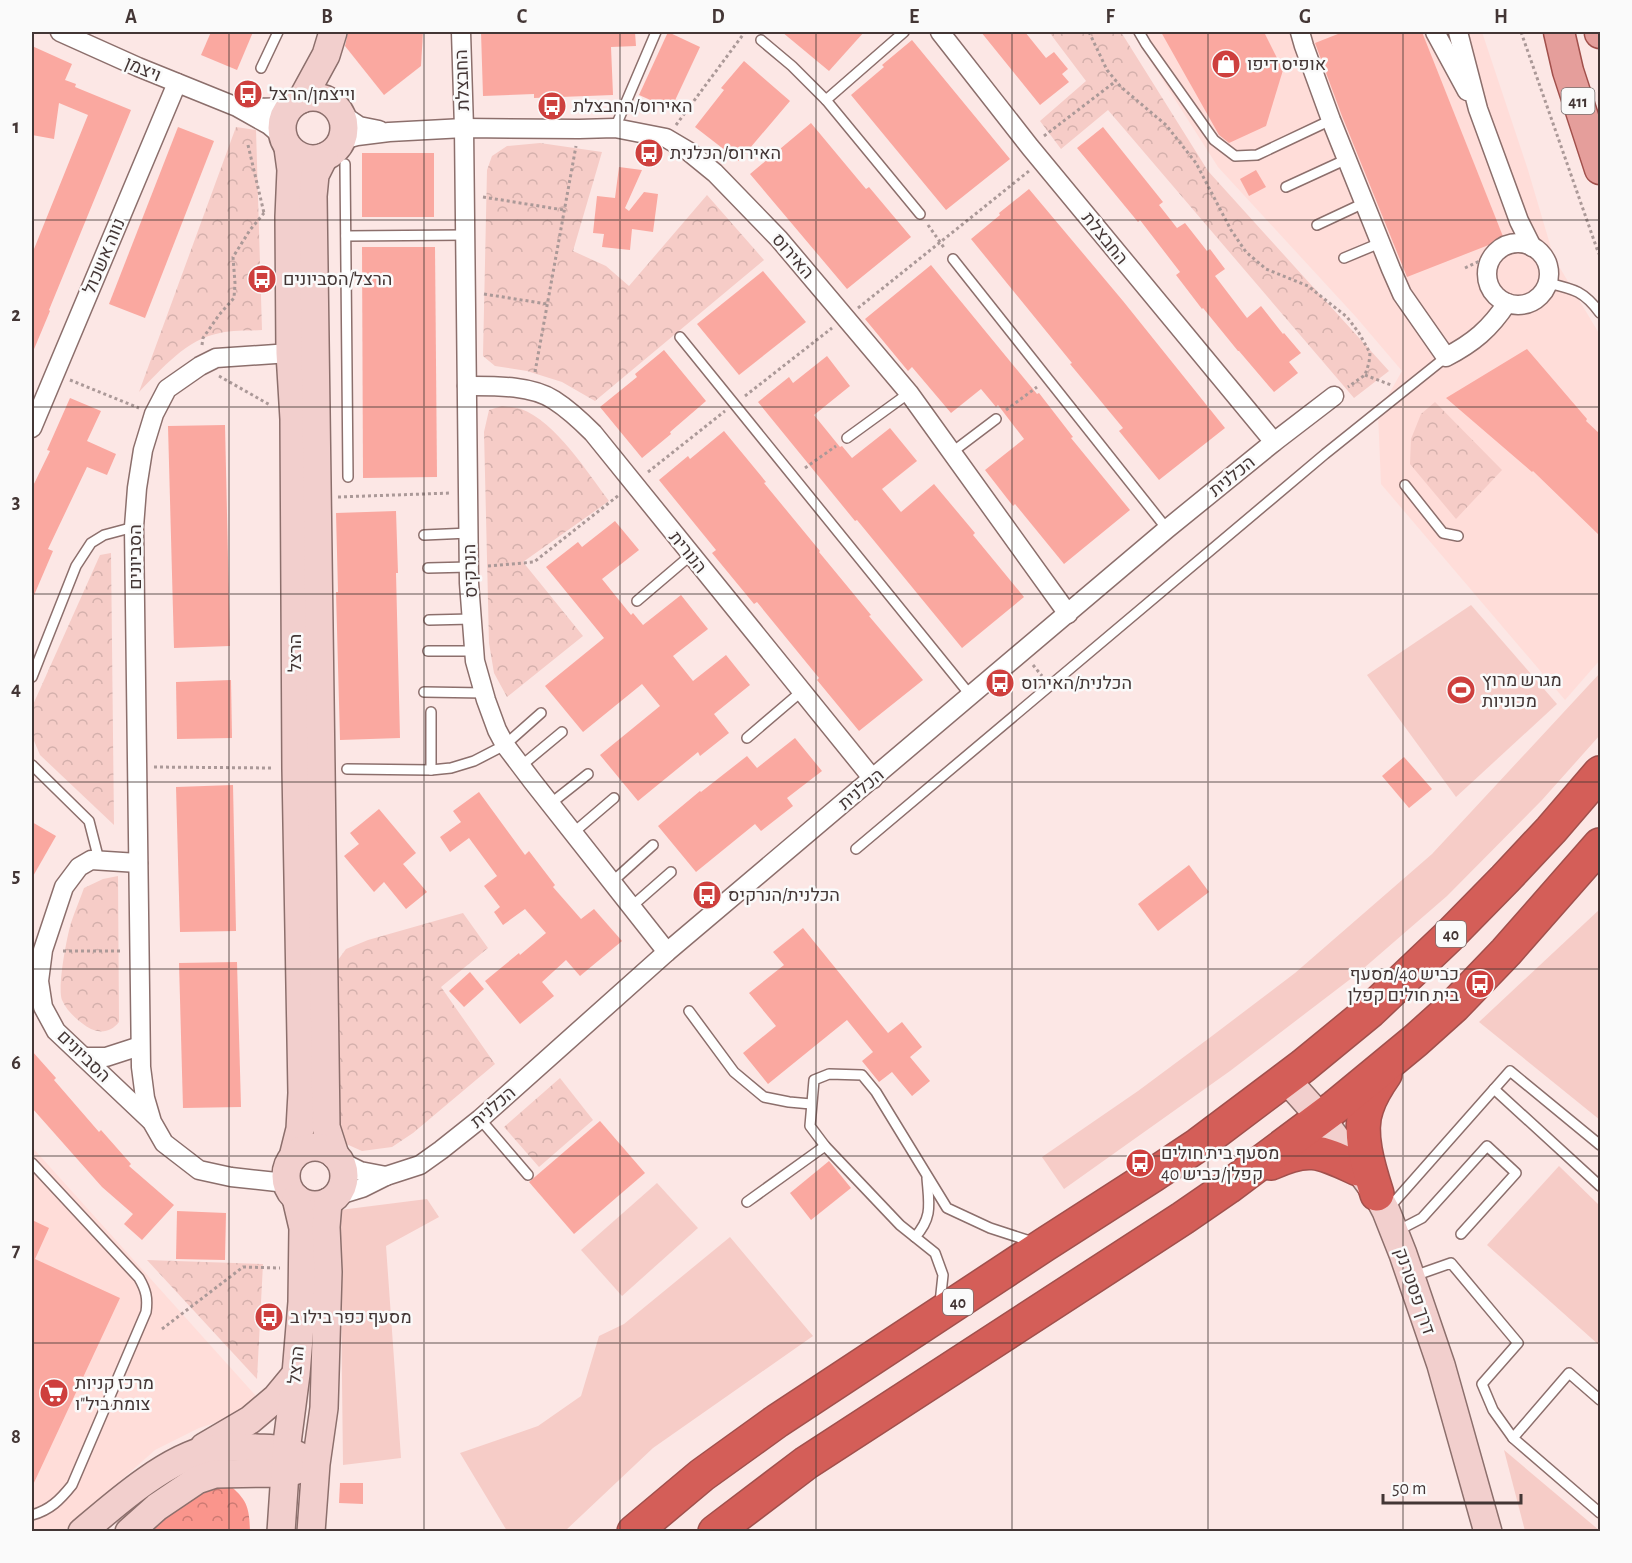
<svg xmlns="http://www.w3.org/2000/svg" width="1632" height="1563" font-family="'Alegreya Sans',Heebo,sans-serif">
<defs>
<pattern id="forest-crowns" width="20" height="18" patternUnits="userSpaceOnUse" patternTransform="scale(1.5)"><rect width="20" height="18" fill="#fa958c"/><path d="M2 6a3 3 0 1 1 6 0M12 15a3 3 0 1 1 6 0" fill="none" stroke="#cc7a73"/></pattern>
<pattern id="park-crowns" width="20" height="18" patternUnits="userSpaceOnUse" patternTransform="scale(1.5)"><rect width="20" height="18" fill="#f6ccc7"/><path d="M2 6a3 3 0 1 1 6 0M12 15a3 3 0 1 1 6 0" fill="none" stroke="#d4b0ac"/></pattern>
</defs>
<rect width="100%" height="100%" fill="#fce7e5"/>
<g fill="#ffddd9">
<polygon points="1132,32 1482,32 1528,170 1554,258 1600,335 1600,660 1565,700 1381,484 1378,413 1402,371 1356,317 1218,167"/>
<polygon points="32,1147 257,1397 239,1415 199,1428 155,1450 64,1531 32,1531"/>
</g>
<g fill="#f6ccc7">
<polygon points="1471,605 1557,704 1456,797 1367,675"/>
<polygon points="1600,673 1600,735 1542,800 1447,896 1357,974 1230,1071 1064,1189 1042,1157 1138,1091 1212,1036 1295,973 1432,854"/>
<polygon points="1600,909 1600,1120 1479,1022"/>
<polygon points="1559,1166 1600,1206 1600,1346 1487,1245"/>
<polygon points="657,1183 698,1228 622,1296 581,1250"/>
<polygon points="427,1199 439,1217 386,1246 401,1458 343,1465 340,1210"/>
<polygon points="730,1237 813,1336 653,1448 565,1531 507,1531 460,1453 538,1426 581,1396 599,1336 624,1324"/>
<polygon points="1504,1450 1600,1531 1525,1531"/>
</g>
<path fill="url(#forest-crowns)" d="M228 1484C248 1500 249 1508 250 1531L140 1532 196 1491Z"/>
<g fill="url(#park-crowns)">
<polygon points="1049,32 1121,32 1208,171 1389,371 1354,398 1108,110 1061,149 1040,121 1086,81"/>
<path d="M236 127 256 130 262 330C249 331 234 330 220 333 186 339 162 369 139 392Z"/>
<polygon points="540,143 602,152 573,251 606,266 629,286 707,195 764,260 595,401 562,382 527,371 495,366 483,356 487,170 492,156 507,146"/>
<polygon points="1435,402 1502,470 1456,519 1410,464 1411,439 1421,414"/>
<path d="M502 406C508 407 516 407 521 409 556 422 587 472 609 501L523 562 583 636 507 697 494 673 489 643 484 432 489 410Z"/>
<polygon points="111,553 114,825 40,755 32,736 32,707 100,555"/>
<path d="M118 876 119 1022C112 1031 102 1034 91 1029 80 1023 67 1012 62 1000 57 988 67 936 71 923 75 911 80 899 84 888L103 879Z"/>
<polygon points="463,913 488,948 441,987 495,1064 413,1133 392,1147 362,1151 344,1143 333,1128 335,964 346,949 368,940"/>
<polygon points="560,1078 593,1120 539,1167 504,1127"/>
<polygon points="147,1260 263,1264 257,1379"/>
</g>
<g fill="#faa8a0">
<polygon points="211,32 253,32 237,70 201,55"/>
<polygon points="348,32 423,32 421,66 384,95 345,46"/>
<polygon points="481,32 635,32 636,46 611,47 613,95 534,98 534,94 483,96"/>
<polygon points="668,32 700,47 671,109 639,95"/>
<polygon points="782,32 864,32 829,71"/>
<polygon points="981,32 1025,32 1046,58 1054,52 1068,69 1062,74 1069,82 1040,105"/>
<polygon points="1161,32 1264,32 1283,70 1266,126 1229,143 1219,135"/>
<polygon points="1343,32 1422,32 1504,239 1407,277 1342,116 1315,43"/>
<polygon points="912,40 1010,159 946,210 851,95 884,67 882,65"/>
<polygon points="32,46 72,64 65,80 76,84 75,87 131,110 49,310 50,311 32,354 32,254 88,115 59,103 54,139 32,135"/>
<polygon points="744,61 790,101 739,161 695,127 724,90 721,88"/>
<polygon points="811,123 866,189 869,187 911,237 847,289 750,174"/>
<polygon points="178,127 214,141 145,318 109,304"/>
<polygon points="1103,127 1163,202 1159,205 1177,228 1185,223 1207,251 1210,249 1225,269 1215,276 1247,318 1261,306 1283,334 1284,333 1301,353 1289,362 1298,373 1274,392 1239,351 1238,351 1203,308 1202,309 1176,275 1180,272 1140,220 1138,222 1077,148"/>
<rect x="362" y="153" width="72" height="64"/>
<polygon points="619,167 642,170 625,208 629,211 644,192 658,194 653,232 632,229 630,250 602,247 604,234 593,233 597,196 615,198"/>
<polygon points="1256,170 1266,187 1249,196 1240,179"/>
<polygon points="1029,189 1123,301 1225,428 1159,480 1119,431 1123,428 1070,364 1072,363 971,239 1000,215 999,213"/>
<polygon points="362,247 435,247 437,477 363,478"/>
<polygon points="931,265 1037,394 1039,393 1073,437 1071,438 1130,510 1064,564 1015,504 1013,506 985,470 1024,439 998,405 996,407 981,389 951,413 912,367 908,371 865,319"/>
<polygon points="763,271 806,322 739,375 697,324"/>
<polygon points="1527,349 1587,419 1586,421 1600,434 1600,536 1533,471 1532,472 1446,398"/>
<polygon points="664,350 706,401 670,432 671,434 642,458 600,407 637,377 635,374"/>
<polygon points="827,356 850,386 814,415 840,447 842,446 852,458 890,428 917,461 882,489 901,512 934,484 975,533 973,535 1024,597 962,648 857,520 855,521 758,402 789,377 793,383"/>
<polygon points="70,398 101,411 87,441 116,454 107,475 87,467 48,549 53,551 32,600 32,488 50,451 47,450"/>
<polygon points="225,425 230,646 174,648 168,426"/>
<polygon points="724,431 766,482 764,483 820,551 819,552 871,615 869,616 923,680 859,731 817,680 819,678 757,602 754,604 712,553 716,550 659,480 688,456 690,459"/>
<polygon points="396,511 398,573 396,573 400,738 340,740 336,592 338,592 336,513"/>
<polygon points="615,521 639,550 602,579 631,615 633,613 643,625 681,595 708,629 673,656 693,681 726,655 750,685 714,714 729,733 700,756 698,752 638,801 600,755 660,706 642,684 583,732 545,686 604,638 546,567 578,542 582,547"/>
<polygon points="231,680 232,738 177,739 176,682"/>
<polygon points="795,738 822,771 787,798 793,806 761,831 755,824 696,872 658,826 700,791 701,792 747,756 757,768"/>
<polygon points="1404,757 1432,789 1409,808 1382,776"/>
<polygon points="233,785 236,931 180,932 176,787"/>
<polygon points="479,792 525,855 529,851 555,885 553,887 581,919 594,909 622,941 580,976 566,960 542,982 554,996 520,1024 485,981 519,953 520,955 546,933 525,909 503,925 494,912 500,907 484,886 497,876 469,838 450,852 440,837 461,822 453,811"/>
<polygon points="379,809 416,853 403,864 427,892 406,909 384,882 374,892 344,856 359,844 350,833"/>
<polygon points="32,822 56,836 32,878"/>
<polygon points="1189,865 1209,892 1158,931 1138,904"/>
<polygon points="803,928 888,1033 902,1022 922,1047 910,1057 930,1081 912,1096 892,1072 879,1082 862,1061 873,1052 847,1020 768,1084 743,1053 776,1026 749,993 784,965 773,952"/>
<polygon points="237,962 241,1107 183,1108 179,963"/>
<polygon points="470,972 484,989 464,1007 449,991"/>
<polygon points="32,1051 56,1078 54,1080 99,1132 101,1130 131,1164 129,1166 174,1205 142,1240 124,1224 133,1214 102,1187 32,1108"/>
<polygon points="600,1121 645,1173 574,1234 529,1182"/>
<polygon points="829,1161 851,1188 811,1220 790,1193"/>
<polygon points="177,1211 226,1213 225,1260 176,1259"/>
<polygon points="32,1220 49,1228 35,1259 120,1298 32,1487"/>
<polygon points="340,1483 363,1483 363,1504 339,1503"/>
</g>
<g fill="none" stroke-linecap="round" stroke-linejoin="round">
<g stroke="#8c6f6c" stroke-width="12">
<g id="lane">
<polyline points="1139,32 1146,44 1214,140 1235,156 1257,155 1331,120"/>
<polyline points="761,40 792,66 826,100 920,214"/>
<polyline points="261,68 278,32"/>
<polyline points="826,100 904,32"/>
<polyline points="615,128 656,32"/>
<polyline points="345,164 348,477"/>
<polyline points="1286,187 1347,159"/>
<polyline points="1317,225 1364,203"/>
<polyline points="346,236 465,235"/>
<polyline points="1344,258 1380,243"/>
<polyline points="953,259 1167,529"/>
<path d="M1548 283C1574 289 1584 291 1600 313"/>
<polyline points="680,337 971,696"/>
<polyline points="847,438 909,393"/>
<polyline points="951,453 996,419"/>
<polyline points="1405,485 1443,533 1458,536"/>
<polyline points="424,535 469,533"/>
<polyline points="428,568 469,567"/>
<polyline points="637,601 691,555"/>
<polyline points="429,620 472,619"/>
<polyline points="428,651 475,651"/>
<polyline points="32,677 76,566 91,543 104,535 134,527"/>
<polyline points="424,692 484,693"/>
<polyline points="747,738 802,691"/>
<polyline points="32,765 89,821 99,860"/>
<polyline points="521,766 562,732"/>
<polyline points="347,769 431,770 451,768 474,761 505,745 541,713"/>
<polyline points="431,770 431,712"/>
<polyline points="550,804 588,774"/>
<polyline points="573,833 614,798"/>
<polyline points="856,849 1325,454 1446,357"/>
<polyline points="612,882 653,845"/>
<polyline points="631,907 671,872"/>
<polyline points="689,1011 734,1072 764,1097 789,1102 811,1104"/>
<polyline points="1494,1089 1600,1186"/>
<polyline points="480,1119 528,1175"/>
<path d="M32 1163 139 1278C146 1290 148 1298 146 1312L72 1485C60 1500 50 1510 32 1515"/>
<polyline points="747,1202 825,1146"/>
<polyline points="1388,1209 1510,1071 1600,1145"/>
<polyline points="1397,1231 1422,1218 1487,1146 1516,1173 1461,1234"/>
<path d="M915 1237C933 1217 929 1204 927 1178"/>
<polyline points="1414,1276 1451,1263 1518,1343 1482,1384 1493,1410 1513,1438"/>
<polyline points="940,1303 943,1275 935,1253 900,1225 825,1146 810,1126 814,1080 829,1074 862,1075 876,1092 947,1208 990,1228 1033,1242"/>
<polyline points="1600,1400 1569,1373 1513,1438 1600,1513"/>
</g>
</g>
<g stroke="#8c6f6c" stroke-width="21">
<g id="street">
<polyline points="60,32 138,67 237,107 269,125 283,137"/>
<polyline points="461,32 464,128 469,583 475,661 486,700 497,730 505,745 533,782 667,952"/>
<polyline points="940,32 1030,147 1274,442"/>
<path d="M1300 32 1304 46 1331 120 1391 269 1402 294 1446 357C1473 343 1490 329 1507 303"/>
<polyline points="1435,32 1467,91"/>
<polyline points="1458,32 1478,109 1519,221 1532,247"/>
<path d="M243 106C261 109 275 109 292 104"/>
<polyline points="340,113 359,126 379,130"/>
<polyline points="342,140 357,136 389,132 464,128 579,129 615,128 666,138 688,151 715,173 779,239 909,393 1068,614"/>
<circle cx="1518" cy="274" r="31"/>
<path d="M467 386C494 386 531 385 554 400 568 409 581 421 593 433L873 779"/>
<polyline points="32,428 177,83"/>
<polyline points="138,863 91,860 79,867 64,887 43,950 39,981 43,1007 56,1031 150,1120"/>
<polyline points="84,1057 106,1057 140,1046"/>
<polyline points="338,1160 360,1171 386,1176"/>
<polyline points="286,1183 231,1177 199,1170 164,1143 152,1122 145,1098 141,1067 134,527 137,488 143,450 154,414 167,389 200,366 216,358 290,353"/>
<polyline points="336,1196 362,1188 386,1176 420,1165 441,1150 480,1119 667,952 1167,529 1274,442 1334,396"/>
</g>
</g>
<g stroke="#8c6f6c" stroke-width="30">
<g id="secondary">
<circle cx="313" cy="128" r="31"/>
<polyline points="302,99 326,55 333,32"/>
<polyline points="288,148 291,170 289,217 290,353 294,419 296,769 302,1093 300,1129 293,1157"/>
<polyline points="324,157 315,175 313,196 326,1127 335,1155"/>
<polyline points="1286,1079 1321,1118 1377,1194 1386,1211 1403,1254 1441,1365 1488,1532"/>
<circle cx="315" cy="1176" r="29"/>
<polyline points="204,1447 250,1420 276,1398 295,1375"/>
<path d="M82 1532C116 1503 167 1458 210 1449 225 1446 241 1447 256 1448 275 1449 284 1448 301 1457"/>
<polyline points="129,1532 157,1507 197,1480 215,1474 267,1473 285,1474 303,1468"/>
<polyline points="281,1532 287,1443 296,1374 302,1302 303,1228 296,1198"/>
<polyline points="311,1532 316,1464 324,1408 328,1272 326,1227 328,1202"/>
</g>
</g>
<g stroke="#a1504c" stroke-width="33">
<g id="primary">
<polyline points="1559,32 1568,71 1600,169"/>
<polyline points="1600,32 1600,33"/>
</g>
</g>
<g stroke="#a1504c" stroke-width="36">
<g id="highway">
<path d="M1271 1163C1310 1145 1321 1152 1358 1169"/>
<path d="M1377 1194C1369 1169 1357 1132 1367 1107 1371 1095 1378 1084 1385 1074"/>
<polyline points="634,1532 702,1475 777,1421 1044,1245 1153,1175 1198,1145 1303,1066 1370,1011 1449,936 1505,879 1551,830 1600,773"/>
<polyline points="715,1532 806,1463 1183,1218 1228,1187 1335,1107 1415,1041 1454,1006 1506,952 1600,845"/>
</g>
</g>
<g stroke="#ab9998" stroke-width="3" stroke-dasharray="3 3" stroke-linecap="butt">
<polyline points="1089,32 1107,70 1121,87 1166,125 1196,163 1231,230 1246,252 1266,269 1308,286 1347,317 1359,333 1370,353 1369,363 1365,375 1348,387"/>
<polyline points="1521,32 1597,249 1600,256"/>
<polyline points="676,125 745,32"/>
<polyline points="1044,136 1116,81"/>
<polyline points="248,145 264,213"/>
<polyline points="483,197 564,210"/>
<polyline points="928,225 945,249"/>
<polyline points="1465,268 1494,254"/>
<polyline points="484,294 547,304"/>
<polyline points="858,308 1029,171"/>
<polyline points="202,345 203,338 219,315 234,298 235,283 233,257 250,230 264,213 267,213"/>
<polyline points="535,372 576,146"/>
<polyline points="1365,375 1391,385"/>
<polyline points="219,376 270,405"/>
<polyline points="70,380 139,408"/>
<polyline points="745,396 832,328"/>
<polyline points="1006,410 1037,387"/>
<polyline points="805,468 836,446"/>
<polyline points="648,472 725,411"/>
<polyline points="338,497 451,493"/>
<polyline points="488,566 534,562 619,495"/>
<polyline points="1033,665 1042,676"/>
<polyline points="154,767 273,768"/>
<polyline points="63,951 122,951"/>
<polyline points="162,1329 243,1267 280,1268"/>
</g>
<use href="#lane" stroke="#fff" stroke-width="9"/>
<use href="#street" stroke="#fff" stroke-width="18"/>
<use href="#secondary" stroke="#f2cfcd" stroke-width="27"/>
<use href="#primary" stroke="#e59e9b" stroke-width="30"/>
<use href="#highway" stroke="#d45e58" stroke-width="33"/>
</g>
<path fill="none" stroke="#433635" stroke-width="1.5" stroke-opacity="0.55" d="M229 32V1532M424 32V1532M620 32V1532M816 32V1532M1012 32V1532M1208 32V1532M1403 32V1532M32 220H1600M32 407H1600M32 594H1600M32 782H1600M32 969H1600M32 1156H1600M32 1343H1600"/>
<defs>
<g id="shop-disc" transform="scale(1.5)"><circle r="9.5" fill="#ce3f3d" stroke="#fafafa"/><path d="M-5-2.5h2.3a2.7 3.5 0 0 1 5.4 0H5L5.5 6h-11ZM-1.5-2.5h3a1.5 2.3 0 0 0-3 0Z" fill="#fff"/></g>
<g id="bus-disc" transform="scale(1.5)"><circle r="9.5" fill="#ce3f3d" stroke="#fafafa"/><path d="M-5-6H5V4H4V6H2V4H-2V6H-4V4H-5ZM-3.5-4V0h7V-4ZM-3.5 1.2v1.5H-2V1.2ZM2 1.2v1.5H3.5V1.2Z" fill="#fff"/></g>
<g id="stadium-disc" transform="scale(1.5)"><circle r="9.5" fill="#ce3f3d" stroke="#fafafa"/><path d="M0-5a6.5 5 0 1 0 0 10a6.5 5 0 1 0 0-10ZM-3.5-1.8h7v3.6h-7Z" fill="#fff"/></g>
<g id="supermarket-disc" transform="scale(1.5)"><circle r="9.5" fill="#ce3f3d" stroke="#fafafa"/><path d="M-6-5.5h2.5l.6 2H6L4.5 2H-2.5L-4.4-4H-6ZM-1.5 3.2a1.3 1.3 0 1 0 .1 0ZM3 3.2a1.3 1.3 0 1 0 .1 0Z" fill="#fff"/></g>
</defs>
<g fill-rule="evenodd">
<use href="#shop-disc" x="1226" y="64"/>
<use href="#bus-disc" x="248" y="94"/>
<use href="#bus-disc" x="552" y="106"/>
<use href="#bus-disc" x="649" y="153"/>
<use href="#bus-disc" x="262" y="279"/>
<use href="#bus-disc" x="1000" y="683"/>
<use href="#stadium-disc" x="1461" y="690"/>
<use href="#bus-disc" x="707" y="895"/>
<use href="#bus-disc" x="1480" y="984"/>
<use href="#bus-disc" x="1140" y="1163"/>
<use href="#bus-disc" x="269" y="1317"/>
<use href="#supermarket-disc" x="54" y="1393"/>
</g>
<g text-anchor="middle" stroke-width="5" stroke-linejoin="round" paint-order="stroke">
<g fill="#fafafa" stroke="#7a7170" stroke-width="1.5">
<rect x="1561.5" y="88" width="33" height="26" rx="4.5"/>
<rect x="1436" y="921" width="30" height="26" rx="4.5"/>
<rect x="943" y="1289" width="30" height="26" rx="4.5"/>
</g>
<g font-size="16" font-weight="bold" fill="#433635">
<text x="1578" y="107">411</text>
<text x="1451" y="940">40</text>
<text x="958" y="1308">40</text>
</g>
<g font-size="18" fill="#433635" stroke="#fafafa" text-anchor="start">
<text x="1247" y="70">אופיס דיפו</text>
<text x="269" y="100">וייצמן/הרצל</text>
<text x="573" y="112">האירוס/החבצלת</text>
<text x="670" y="159">האירוס/הכלנית</text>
<text x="283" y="285">הרצל/הסביונים</text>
<text x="1482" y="686">מגרש מרוץ<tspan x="1482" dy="21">מכוניות</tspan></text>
<text x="1021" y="689">הכלנית/האירוס</text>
<text x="728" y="901">הכלנית/הנרקיס</text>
<text x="1459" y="980" text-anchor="end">כביש 40/מסעף<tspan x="1459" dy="21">בית חולים קפלן</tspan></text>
<text x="1161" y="1159">מסעף בית חולים<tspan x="1161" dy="21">קפלן/כביש 40</tspan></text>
<text x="290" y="1323">מסעף כפר בילו ב</text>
<text x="75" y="1389">מרכז קניות<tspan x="75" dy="21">צומת ביל"ו</tspan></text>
</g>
<g font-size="18" fill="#433635" stroke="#fafafa">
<text transform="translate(143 69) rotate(23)" y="6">ויצמן</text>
<text transform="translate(462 80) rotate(-92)" y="6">החבצלת</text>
<text transform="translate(1105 238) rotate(51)" y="6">החבצלת</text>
<text transform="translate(104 256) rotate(-67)" y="6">נווה אשכול</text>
<text transform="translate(793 256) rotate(49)" y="6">האירוס</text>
<text transform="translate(1232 476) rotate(-39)" y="6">הכלנית</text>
<text transform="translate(688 552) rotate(51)" y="6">הנורית</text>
<text transform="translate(135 557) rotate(-90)" y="6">הסביונים</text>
<text transform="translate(470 571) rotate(-92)" y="6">הנרקיס</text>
<text transform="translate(295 653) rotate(-90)" y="6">הרצל</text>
<text transform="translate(861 789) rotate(-40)" y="6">הכלנית</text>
<text transform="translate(84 1056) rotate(44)" y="6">הסביונים</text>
<text transform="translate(493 1107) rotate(-41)" y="6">הכלנית</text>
<text transform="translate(1415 1291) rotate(71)" y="6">דרך פסטרנק</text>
<text transform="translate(296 1365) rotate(-84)" y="6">הרצל</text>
</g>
</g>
<rect width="1632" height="1563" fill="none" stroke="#fafafa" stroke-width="66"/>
<path d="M1383 1494v9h138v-9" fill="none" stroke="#433635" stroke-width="3"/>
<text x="1392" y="1494" font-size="18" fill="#433635" stroke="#fafafa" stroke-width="4.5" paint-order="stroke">50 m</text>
<rect x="33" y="33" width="1566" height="1497" fill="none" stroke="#433635" stroke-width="2"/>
<g font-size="20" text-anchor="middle" font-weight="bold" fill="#433635">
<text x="131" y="23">A</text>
<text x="327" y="23">B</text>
<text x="522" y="23">C</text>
<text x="718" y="23">D</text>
<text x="914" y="23">E</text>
<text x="1110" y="23">F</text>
<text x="1305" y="23">G</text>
<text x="1501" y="23">H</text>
<text x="16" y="133">1</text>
<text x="16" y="321">2</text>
<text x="16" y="508">3</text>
<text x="16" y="695">4</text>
<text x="16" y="882">5</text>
<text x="16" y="1069">6</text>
<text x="16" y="1256">7</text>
<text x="16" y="1443">8</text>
</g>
</svg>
